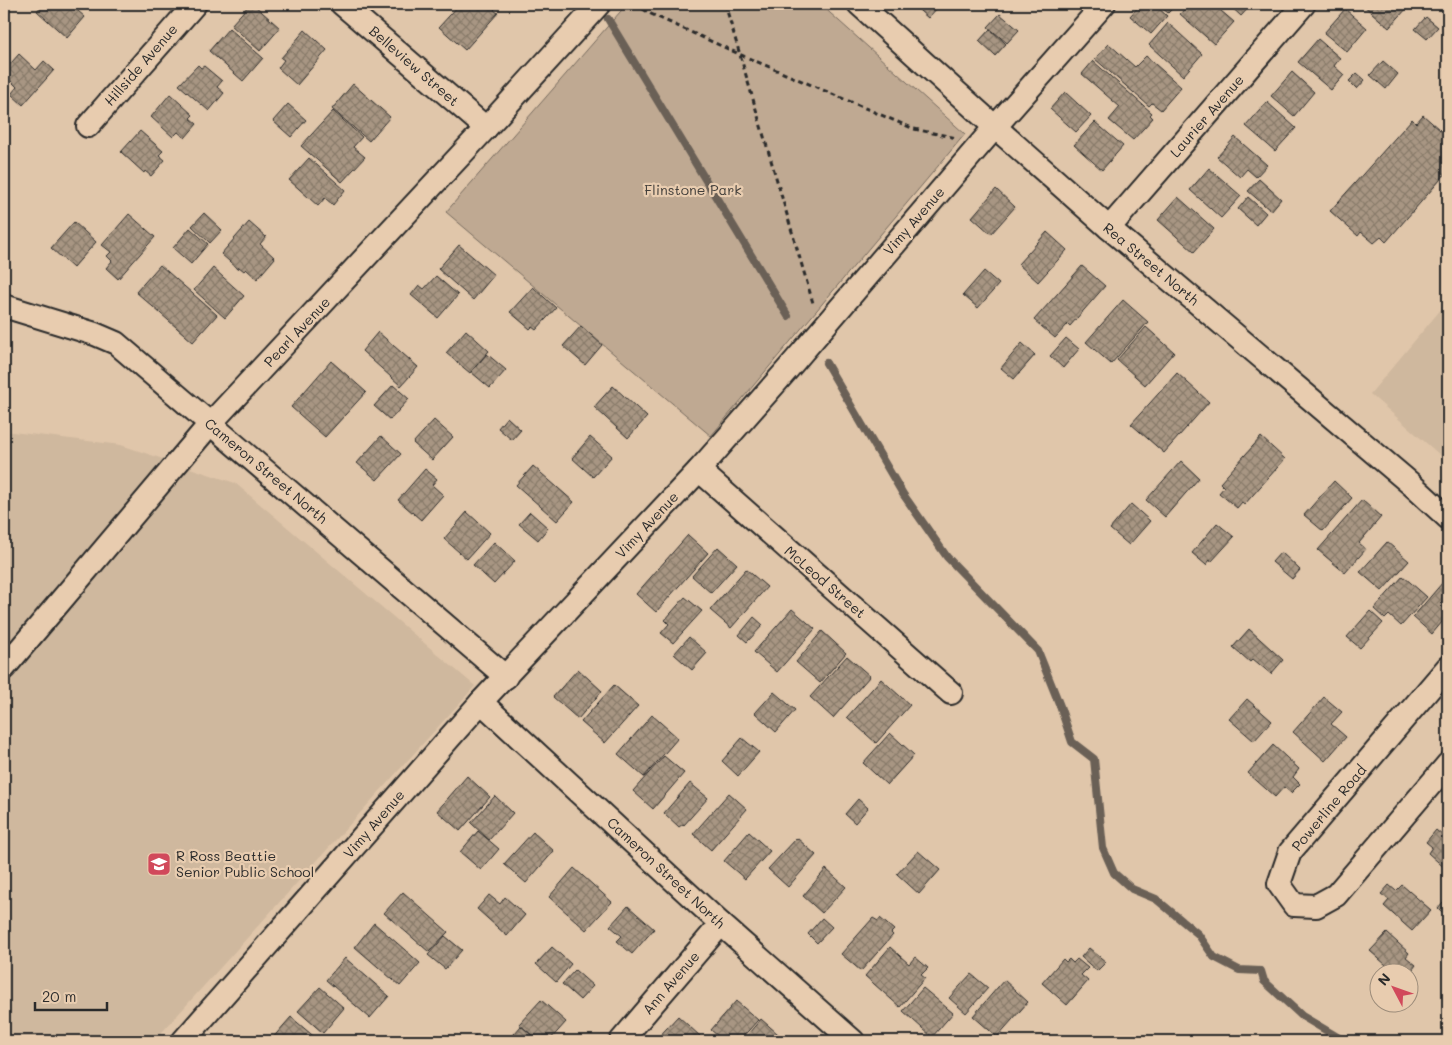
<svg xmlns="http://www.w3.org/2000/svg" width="1452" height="1045" font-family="Mali,sans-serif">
<defs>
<pattern id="building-cross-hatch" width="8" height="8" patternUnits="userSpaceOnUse" patternTransform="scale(1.25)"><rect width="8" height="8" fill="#a89683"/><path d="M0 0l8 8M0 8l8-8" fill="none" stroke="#897b6b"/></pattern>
</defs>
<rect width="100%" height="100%" fill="#e0c6aa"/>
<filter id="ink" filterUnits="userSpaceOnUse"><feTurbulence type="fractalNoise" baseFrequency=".02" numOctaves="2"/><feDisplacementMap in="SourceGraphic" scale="10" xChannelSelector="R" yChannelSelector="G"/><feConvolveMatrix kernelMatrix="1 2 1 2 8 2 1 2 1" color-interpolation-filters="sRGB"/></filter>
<g filter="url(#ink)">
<g fill="#cfb89e">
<polygon points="1448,301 1448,462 1370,394"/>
<polygon points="4,431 121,445 235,483 475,686 154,1041 4,1041"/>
</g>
<polygon fill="#bfa992" stroke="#756a5e" points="627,4 820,4 965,134 711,436 446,212"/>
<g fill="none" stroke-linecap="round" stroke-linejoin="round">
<g stroke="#6a6057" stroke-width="8">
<polyline points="608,19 788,316"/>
<polyline points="826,363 903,494 947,557 1038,651 1060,706 1072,742 1094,759 1103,848 1114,873 1132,889 1156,899 1198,934 1214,957 1239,970 1261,971 1264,981 1302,1016 1344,1041"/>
</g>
</g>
<g fill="url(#building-cross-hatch)" stroke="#2b2b2b">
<polygon points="43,4 70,4 85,17 67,38 37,11"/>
<polygon points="250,4 253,4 280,28 260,51 231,25"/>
<polygon points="460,4 499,4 494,10 498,13 465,50 439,27"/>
<polygon points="912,4 941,4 928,18"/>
<polygon points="1141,4 1154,4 1167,16 1151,34 1130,16"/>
<polygon points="1157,4 1177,4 1168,13"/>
<polygon points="1189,4 1192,6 1194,4 1213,4 1234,22 1214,44 1180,14"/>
<polygon points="1228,4 1252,4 1241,16"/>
<polygon points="1362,4 1404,4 1408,7 1389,28"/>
<polygon points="1345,9 1367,28 1347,52 1324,33"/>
<polygon points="1000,14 1019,30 1007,43 988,27"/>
<polygon points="1426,17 1438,27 1427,39 1415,29"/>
<polygon points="1168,23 1202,54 1183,76 1149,45"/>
<polygon points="229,28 263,58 243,81 209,51"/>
<polygon points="990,29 1006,44 995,56 979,41"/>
<polygon points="305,30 327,50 297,85 278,68 284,60 281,58"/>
<polygon points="1318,39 1340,58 1334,66 1344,75 1331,90 1298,62"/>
<polygon points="1109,44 1135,67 1146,56 1181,87 1161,110 1152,103 1149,106 1095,59"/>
<polygon points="19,54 36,70 44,61 54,70 23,105 11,94 17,87 4,74 4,71"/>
<polygon points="1093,61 1152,113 1150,115 1153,118 1133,140 1109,120 1120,107 1082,74"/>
<polygon points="1383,61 1398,74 1386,89 1370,75"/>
<polygon points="198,65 201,68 204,66 222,81 217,87 224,93 209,111 179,85"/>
<polygon points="1292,72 1314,92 1294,116 1271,96"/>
<polygon points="1357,73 1365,80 1357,89 1349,81"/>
<polygon points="353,84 390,117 369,141 332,109"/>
<polygon points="1065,92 1091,116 1076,132 1050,109"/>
<polygon points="170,94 193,115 190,118 197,124 185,138 178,132 173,137 151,117"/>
<polygon points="1267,102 1296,128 1275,151 1246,126"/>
<polygon points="288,104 306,120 291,137 273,121"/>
<polygon points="333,111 362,137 353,147 365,157 342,182 301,146"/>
<polygon points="1423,115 1448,137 1448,171 1386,242 1381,237 1374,243 1361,232 1358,236 1330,211 1412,119 1416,123"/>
<polygon points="1095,122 1123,146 1102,170 1074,145"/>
<polygon points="140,131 163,151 159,155 165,160 151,176 145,171 144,173 121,152"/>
<polygon points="1235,137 1267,165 1256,177 1247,169 1240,177 1217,157"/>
<polygon points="309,158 345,190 333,205 325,198 318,206 289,180"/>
<polygon points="1209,168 1241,196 1221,218 1190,190"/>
<polygon points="1259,179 1281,199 1271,211 1248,191"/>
<polygon points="996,189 1015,207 991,234 972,217"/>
<polygon points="1178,197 1214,229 1194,252 1158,220"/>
<polygon points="1248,197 1266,213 1256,225 1238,209"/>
<polygon points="204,213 222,230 210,243 192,226"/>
<polygon points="129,214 155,237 118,279 106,268 112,261 107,256 111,252 102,245"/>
<polygon points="74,222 96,242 73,268 51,248"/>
<polygon points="249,222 266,237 260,244 275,258 257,279 246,269 244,271 239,267 238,269 221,254"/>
<polygon points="190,228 208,244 191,264 173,248"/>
<polygon points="1047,232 1067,250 1038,282 1018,264"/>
<polygon points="459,245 494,275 473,300 438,269"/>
<polygon points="160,265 217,315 193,342 136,292"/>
<polygon points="1082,266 1105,286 1070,326 1068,324 1055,338 1034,320"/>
<polygon points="213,268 244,296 225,318 194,290"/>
<polygon points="984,271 999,284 978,308 963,295"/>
<polygon points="436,276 458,295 438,318 411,295 419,285 424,289"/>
<polygon points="533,287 556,308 536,330 532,327 530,329 510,312"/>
<polygon points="1123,300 1148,322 1111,364 1086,342"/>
<polygon points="581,326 602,345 585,365 563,346"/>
<polygon points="1146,327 1174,352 1145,385 1117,360"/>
<polygon points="466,330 489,351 470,373 446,353"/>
<polygon points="378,332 418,367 401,386 362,351"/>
<polygon points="1066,338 1079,349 1063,368 1050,356"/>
<polygon points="1022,343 1035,355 1014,379 1001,368"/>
<polygon points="487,354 506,370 490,388 471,372"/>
<polygon points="331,361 366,392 325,437 291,407"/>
<polygon points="1177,373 1209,402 1164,453 1131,424"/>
<polygon points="393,385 409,399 390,420 374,406"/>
<polygon points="613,386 647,417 628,438 594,407"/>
<polygon points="507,417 521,430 512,440 498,428"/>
<polygon points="434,420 453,437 432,460 413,443"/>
<polygon points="381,436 401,454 377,480 357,463"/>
<polygon points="590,437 612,456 593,477 572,458"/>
<polygon points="1261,437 1285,459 1244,505 1242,502 1237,508 1219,493 1224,487 1220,483"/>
<polygon points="1181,461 1199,478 1165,517 1146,500"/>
<polygon points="533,466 574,502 557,521 516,485"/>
<polygon points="425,469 437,479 432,485 443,495 421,520 398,500"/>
<polygon points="1334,481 1352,498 1323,531 1304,515"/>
<polygon points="1362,500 1381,517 1359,543 1366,549 1345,573 1318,550"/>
<polygon points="1131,504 1150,521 1129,545 1110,529"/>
<polygon points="467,512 490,533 467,559 444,539"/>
<polygon points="530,512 548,528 538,540 519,524"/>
<polygon points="1217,523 1234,537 1211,562 1210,560 1206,565 1192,553"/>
<polygon points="688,535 708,553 656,612 636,594"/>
<polygon points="494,542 515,561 494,584 473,565"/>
<polygon points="1387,542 1409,561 1382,591 1360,572"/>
<polygon points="718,547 737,564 711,593 692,576"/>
<polygon points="1281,552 1300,570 1292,579 1272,562"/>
<polygon points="746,569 767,587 731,628 710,610"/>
<polygon points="1403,576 1427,597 1401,626 1389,615 1385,619 1374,609"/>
<polygon points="1443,582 1448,587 1448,615 1432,634 1413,617"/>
<polygon points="685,597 702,611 673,643 661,633 669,624 665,620"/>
<polygon points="792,609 815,629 777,672 754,652"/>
<polygon points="1370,611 1383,623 1360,648 1347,637"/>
<polygon points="754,617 763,625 747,642 739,635"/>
<polygon points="1249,629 1283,660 1271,674 1253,659 1250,662 1233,647"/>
<polygon points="822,631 846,653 820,683 796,662"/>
<polygon points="689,637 707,653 692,670 674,654"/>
<polygon points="847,656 870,676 833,718 810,697"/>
<polygon points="578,669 602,691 578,719 553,697"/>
<polygon points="881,679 910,705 876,743 847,717"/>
<polygon points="614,685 638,706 605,743 581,722"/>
<polygon points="774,692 795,710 776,732 755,713"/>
<polygon points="1324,697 1342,712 1331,724 1346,737 1325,761 1293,732"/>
<polygon points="1247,699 1272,721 1254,741 1229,719"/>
<polygon points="652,715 678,738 644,777 618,754"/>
<polygon points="890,733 914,755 887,785 863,763"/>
<polygon points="742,738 759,752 738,776 722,761"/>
<polygon points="1273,745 1299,769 1293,777 1300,784 1291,793 1284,787 1275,797 1248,773"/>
<polygon points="664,756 684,773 653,809 633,791"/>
<polygon points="467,776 490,797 460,831 437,811"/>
<polygon points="690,783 708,798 684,825 683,824 679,827 664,813"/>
<polygon points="729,793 747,809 711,850 693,834"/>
<polygon points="495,796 513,813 489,840 471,823"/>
<polygon points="858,799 868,808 855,823 845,814"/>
<polygon points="1436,830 1443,836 1447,831 1448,832 1448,871 1428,853 1432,847 1426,842"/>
<polygon points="478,831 499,849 481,870 460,852"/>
<polygon points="533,832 554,851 526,883 504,864"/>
<polygon points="749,832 770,851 745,879 724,861"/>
<polygon points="797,838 816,855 788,887 768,869"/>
<polygon points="918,851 940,870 919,894 897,874"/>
<polygon points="574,868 612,902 586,930 549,897"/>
<polygon points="826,869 846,887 822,913 803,896"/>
<polygon points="1389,885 1396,891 1402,885 1431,910 1412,931 1384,906 1389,900 1381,894"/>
<polygon points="403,892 448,932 429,952 384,913"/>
<polygon points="489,895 500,904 505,897 525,915 507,936 477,909"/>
<polygon points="1448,896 1448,918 1438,908"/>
<polygon points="628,906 654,929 632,954 617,941 622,936 610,926"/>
<polygon points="822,918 832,927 817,943 808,934"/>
<polygon points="873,918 878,921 880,918 894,930 891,933 893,935 861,971 841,954"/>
<polygon points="374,923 420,963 400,986 355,947"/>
<polygon points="1387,933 1409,953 1406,957 1416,965 1410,973 1394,972 1370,951"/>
<polygon points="445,936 462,950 445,969 428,955"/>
<polygon points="552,947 571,964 556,982 536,964"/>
<polygon points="890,947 909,964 915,957 928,968 921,975 925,978 900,1007 865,976"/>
<polygon points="1089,948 1106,962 1097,971 1081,957"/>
<polygon points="345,958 389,996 370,1018 326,980"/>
<polygon points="1063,959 1066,962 1069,959 1073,963 1077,959 1088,968 1081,975 1088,981 1067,1005 1042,983"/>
<polygon points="575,970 593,986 580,1000 562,984"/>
<polygon points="971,974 988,988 966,1013 949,998"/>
<polygon points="1004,980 1028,1002 997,1037 973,1016"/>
<polygon points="320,987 344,1008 323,1033 298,1011"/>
<polygon points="923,988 953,1013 932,1037 903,1011"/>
<polygon points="541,1000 566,1022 549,1041 539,1041 519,1024"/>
<polygon points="736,1001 758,1020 739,1041 724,1041 711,1030"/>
<polygon points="678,1016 700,1036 696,1041 655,1041"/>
<polygon points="291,1017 318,1040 317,1041 270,1041"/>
<polygon points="761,1019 786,1041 742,1041"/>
<polygon points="521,1026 538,1041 508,1041"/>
<polygon points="475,1035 482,1041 470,1041"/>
</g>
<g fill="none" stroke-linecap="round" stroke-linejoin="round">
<g stroke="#2b2b2b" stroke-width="26">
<g id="minor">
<polyline points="342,4 486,128"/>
<polyline points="859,4 995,127 1109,228 1411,484 1448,518"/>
<polyline points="88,126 195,4"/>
<polyline points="1109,228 1304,4"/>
<polyline points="4,306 95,334 116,343 506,677"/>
<polyline points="699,470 951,693"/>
<polyline points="1448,667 1290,852 1279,884 1294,905 1316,906 1336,895 1448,764"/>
<polyline points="4,668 210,424 486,128 599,4"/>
<polyline points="481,702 721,924 853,1041"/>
<polyline points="183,1041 481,702 699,470 787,370 995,127 1104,4"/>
<polyline points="621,1041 721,924"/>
</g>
</g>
<g stroke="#2b2b2b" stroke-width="3" stroke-dasharray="5 4" stroke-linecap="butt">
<polyline points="635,4 651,14 739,54 914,129 957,138"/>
<polyline points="725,4 813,303"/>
</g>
<use href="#minor" stroke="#e8ccaf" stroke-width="22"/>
</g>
</g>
<defs>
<g id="school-square" transform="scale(1.25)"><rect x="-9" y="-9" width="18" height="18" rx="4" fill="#d1495b" stroke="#e8ccaf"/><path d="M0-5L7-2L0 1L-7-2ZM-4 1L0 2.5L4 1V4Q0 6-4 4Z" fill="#fff"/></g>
</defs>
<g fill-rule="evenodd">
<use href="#school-square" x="159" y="864"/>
</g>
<g text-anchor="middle" stroke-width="4.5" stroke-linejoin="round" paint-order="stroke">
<g font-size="14" fill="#2b2b2b" stroke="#e8ccaf">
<text transform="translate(141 65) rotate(-49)" y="5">Hillside Avenue</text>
<text transform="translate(414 66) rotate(41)" y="5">Belleview Street</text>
<text transform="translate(1207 116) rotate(-49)" y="5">Laurier Avenue</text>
<text transform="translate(914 221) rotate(-49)" y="5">Vimy Avenue</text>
<text transform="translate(1151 264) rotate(40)" y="5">Rea Street North</text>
<text transform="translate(297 332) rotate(-47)" y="5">Pearl Avenue</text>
<text transform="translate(266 471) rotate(40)" y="5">Cameron Street North</text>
<text transform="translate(647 525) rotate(-47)" y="5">Vimy Avenue</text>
<text transform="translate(825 582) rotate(41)" y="5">McLeod Street</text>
<text transform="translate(1329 808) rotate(-50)" y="5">Powerline Road</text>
<text transform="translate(374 824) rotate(-49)" y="5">Vimy Avenue</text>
<text transform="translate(666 873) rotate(43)" y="5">Cameron Street North</text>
<text transform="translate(671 983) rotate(-49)" y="5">Ann Avenue</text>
</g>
<g font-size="14" fill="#413e3a" stroke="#e8ccaf">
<text x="693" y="195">Flinstone Park</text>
</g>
<g font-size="14" fill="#2b2b2b" stroke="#e8ccaf" text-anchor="start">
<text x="176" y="861">R Ross Beattie<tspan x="176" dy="16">Senior Public School</tspan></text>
</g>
</g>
<rect width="1452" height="1045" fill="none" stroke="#e8ccaf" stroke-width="20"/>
<rect x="10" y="10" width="1432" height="1025" fill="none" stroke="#2b2b2b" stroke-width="2" filter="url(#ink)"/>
<g transform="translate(1394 988) rotate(311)"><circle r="24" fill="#e8ccaf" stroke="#9c8c7a"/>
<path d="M0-4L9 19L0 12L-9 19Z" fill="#d1495b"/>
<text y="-8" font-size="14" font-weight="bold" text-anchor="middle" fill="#2b2b2b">N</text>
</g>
<path d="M35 1002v8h72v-8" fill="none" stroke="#2b2b2b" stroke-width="2.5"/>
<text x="42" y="1002" font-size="15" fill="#2b2b2b" stroke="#e8ccaf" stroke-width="4" paint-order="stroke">20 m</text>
</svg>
